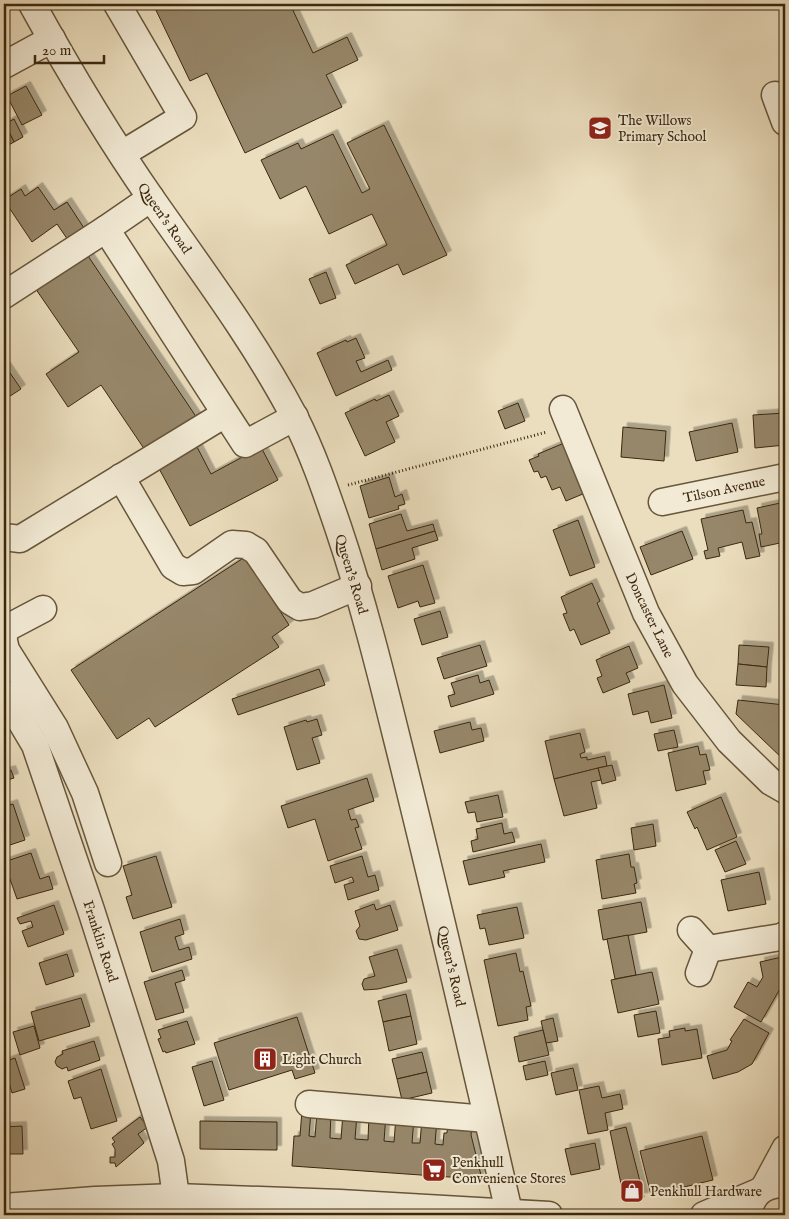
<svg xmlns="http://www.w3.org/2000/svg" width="789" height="1219" font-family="'IM FELL English',serif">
<defs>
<filter id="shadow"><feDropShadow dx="4.5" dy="-4.5" stdDeviation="0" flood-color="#0004"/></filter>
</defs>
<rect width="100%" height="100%" fill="#ebdebe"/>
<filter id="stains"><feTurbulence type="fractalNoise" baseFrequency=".004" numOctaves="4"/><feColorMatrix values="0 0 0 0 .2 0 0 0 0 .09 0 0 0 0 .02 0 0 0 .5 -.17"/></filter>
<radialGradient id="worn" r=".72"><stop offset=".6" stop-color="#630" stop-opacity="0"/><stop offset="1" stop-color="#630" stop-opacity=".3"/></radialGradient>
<g fill="#97876a" stroke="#3b280f" filter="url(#shadow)">
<polygon points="153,4 290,4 313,53 347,37 358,60 326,75 342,107 245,153 207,73 190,81"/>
<polygon points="26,86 42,115 22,125 7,96"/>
<polygon points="14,119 23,137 14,142 5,124"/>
<polygon points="5,124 14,142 5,147 4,145"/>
<polygon points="384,125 447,255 403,275 398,264 355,284 346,265 387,245 372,214 329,234 306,186 280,199 261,160 298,143 301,149 333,134 362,193 370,189 347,143"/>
<polygon points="38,187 54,210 67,202 84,228 68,240 57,224 32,242 4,200 21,189 25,196"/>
<polygon points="84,250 199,421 149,456 101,385 68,407 46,374 79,352 33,285"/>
<polygon points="326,272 336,298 320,304 309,279"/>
<polygon points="356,338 365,358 356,361 361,372 388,360 392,370 336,396 317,353 346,340 347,342"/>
<polygon points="4,364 21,389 4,400"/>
<polygon points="389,395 399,416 386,422 395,442 365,456 345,413 375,399 376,401"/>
<polygon points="518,403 525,421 505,429 498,411"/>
<polygon points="785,413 785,445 755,448 753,415"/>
<polygon points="732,423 738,452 696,461 689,432"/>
<polygon points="623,427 666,431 664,461 621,457"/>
<polygon points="569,441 590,491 566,501 560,487 552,490 546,476 541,478 538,471 534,472 529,460 539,456 538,454"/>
<polygon points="195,443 211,474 261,447 278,480 190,526 156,463"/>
<polygon points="389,477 395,497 402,494 405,504 398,506 399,509 369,518 360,486"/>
<polygon points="785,502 785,547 779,547 780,543 761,547 759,534 762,534 757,508"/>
<polygon points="743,510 746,523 752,522 760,556 746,559 742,542 718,548 720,556 706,559 704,551 708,550 701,519"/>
<polygon points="401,514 407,531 433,524 435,531 376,549 369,524"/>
<polygon points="578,520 595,567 570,576 553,530"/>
<polygon points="435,531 438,540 412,548 415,559 382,570 376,549"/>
<polygon points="682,531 693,559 651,575 640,547"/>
<polygon points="245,557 289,625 272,637 279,647 155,727 149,718 117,739 71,670"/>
<polygon points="423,565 435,603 420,607 418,601 398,608 388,576"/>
<polygon points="592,583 600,601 597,603 610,633 581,645 574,629 570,631 563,614 567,613 561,597"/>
<polygon points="440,611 448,637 422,645 414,619"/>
<polygon points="480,645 487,666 444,679 437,658"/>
<polygon points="739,645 769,647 767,667 738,664"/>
<polygon points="629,646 638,668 626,673 630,682 603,693 597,678 602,676 596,660"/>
<polygon points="738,664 767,667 766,687 736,685"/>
<polygon points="319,669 325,685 238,715 232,699"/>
<polygon points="478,675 480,683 489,680 494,694 451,707 448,696 455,694 451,683"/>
<polygon points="664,685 672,718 651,723 648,711 633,715 628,694"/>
<polygon points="738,700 785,705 785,761 736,714"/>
<polygon points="317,719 322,735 312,738 320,763 297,770 284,727 306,720 307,722"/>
<polygon points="470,722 472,730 481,728 484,741 440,753 434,731"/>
<polygon points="674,730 678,747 658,751 654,734"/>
<polygon points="580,733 585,752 580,754 581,758 587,757 587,760 605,756 607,766 554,779 545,741"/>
<polygon points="698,746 700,755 706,754 710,770 703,771 706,784 676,791 668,753"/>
<polygon points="612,765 616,780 602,784 598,768"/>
<polygon points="598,768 601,780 591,782 597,808 564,816 554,779"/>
<polygon points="11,770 14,778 4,781 4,772"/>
<polygon points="367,778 374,801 348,810 351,820 356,819 359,827 355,828 362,849 328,861 315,819 288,828 281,806"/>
<polygon points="498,795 503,817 477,822 475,812 468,813 465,802"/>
<polygon points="721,797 737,837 707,850 697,827 695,829 687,812"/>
<polygon points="13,804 25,840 4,847 4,807"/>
<polygon points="502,823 504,834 512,832 515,842 473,852 471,841 478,839 476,829"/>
<polygon points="653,824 656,846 634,850 631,828"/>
<polygon points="736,841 746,864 725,872 715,850"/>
<polygon points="541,844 545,862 503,871 505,877 469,885 463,861"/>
<polygon points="31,853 40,879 49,876 53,889 17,899 4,862"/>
<polygon points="629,854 631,867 634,867 637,883 634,884 636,893 602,899 596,860"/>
<polygon points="156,856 172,907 133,919 126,897 132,895 123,866"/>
<polygon points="362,856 368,877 375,875 379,890 348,900 344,885 354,882 352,877 335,883 330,866"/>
<polygon points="759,872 766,904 728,911 721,880"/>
<polygon points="641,902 647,932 603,940 598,910"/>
<polygon points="374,904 376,910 390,905 398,930 366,940 359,939 356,931 360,926 355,911"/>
<polygon points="54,905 64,934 28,947 22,931 33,927 31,921 20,924 17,918"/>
<polygon points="517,907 524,938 489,945 485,928 480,929 477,915"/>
<polygon points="180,919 184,934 175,937 179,950 189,947 192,959 152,972 140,932"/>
<polygon points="628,935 636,975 615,979 607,939"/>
<polygon points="397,949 407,982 378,989 364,990 362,984 364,979 375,976 369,957"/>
<polygon points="516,953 520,972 523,971 531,1006 526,1007 528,1020 498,1026 484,960"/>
<polygon points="67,954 74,976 46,985 39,963"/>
<polygon points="782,957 785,975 781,987 761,1022 734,1007 748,982 757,987 763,977 760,962"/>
<polygon points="182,970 185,980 175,983 184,1012 156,1020 144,982"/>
<polygon points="652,972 659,1004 618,1013 611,980"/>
<polygon points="406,994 411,1016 383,1022 378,1001"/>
<polygon points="81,998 90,1026 39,1041 31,1012"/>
<polygon points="656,1011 660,1033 638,1037 634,1015"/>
<polygon points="411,1016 417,1044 389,1051 383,1022"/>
<polygon points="297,1017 315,1073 295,1079 292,1070 229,1090 214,1043"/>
<polygon points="553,1018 558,1041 546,1043 541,1021"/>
<polygon points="744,1019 769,1033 752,1064 738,1072 713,1079 707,1056 727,1050 732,1041 730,1040"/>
<polygon points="187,1021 195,1044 166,1053 165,1051 163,1052 158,1039 161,1038 158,1030"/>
<polygon points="34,1026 40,1048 20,1055 13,1032"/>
<polygon points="685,1028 685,1031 697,1029 702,1058 662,1065 658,1039 670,1037 669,1031"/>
<polygon points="543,1030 549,1055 519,1062 514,1037"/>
<polygon points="94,1041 100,1060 68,1071 67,1067 62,1069 57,1066 55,1062 57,1057 63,1054 62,1051"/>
<polygon points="422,1052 427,1072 397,1079 392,1059"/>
<polygon points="15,1058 25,1089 12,1093 4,1066 4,1062"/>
<polygon points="212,1061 224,1100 204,1106 192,1067"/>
<polygon points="545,1061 548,1075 526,1080 523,1066"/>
<polygon points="573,1068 578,1090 556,1095 551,1073"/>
<polygon points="101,1069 117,1121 91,1129 81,1097 74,1099 68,1081"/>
<polygon points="427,1072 432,1093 402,1100 397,1079"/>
<polygon points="599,1086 602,1098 620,1094 623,1109 605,1113 608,1130 588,1134 579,1090"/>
<polygon points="302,1110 311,1111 309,1136 315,1137 317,1111 331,1112 330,1138 341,1139 343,1113 357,1114 355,1139 368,1140 369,1114 386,1115 384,1141 394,1142 396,1117 414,1118 412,1143 420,1143 422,1118 437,1119 435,1144 443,1145 444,1133 447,1133 448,1120 472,1128 471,1135 481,1175 478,1179 292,1166 294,1136 300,1136"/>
<polygon points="140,1117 148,1127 138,1134 144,1143 116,1167 115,1163 110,1163 110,1157 115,1157 115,1149 112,1144 115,1142 112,1138"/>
<polygon points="200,1121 277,1122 277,1150 200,1149"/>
<polygon points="22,1126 23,1154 4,1154 4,1127"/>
<polygon points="626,1127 644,1197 624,1198 610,1131"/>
<polygon points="702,1136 713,1180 651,1195 640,1151"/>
<polygon points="595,1143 600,1169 571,1175 565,1149"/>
</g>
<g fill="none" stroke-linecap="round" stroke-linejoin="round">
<g stroke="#67563b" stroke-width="29">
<g id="minor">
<path d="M32 4C69 71 109 138 153 201 202 271 254 340 294 416 312 451 325 489 338 527 362 598 380 670 398 743 437 899 473 1055 509 1212"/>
<polyline points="117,4 183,117 122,154"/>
<polyline points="4,65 52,39"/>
<polyline points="775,95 785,122"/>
<polyline points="151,198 106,229 245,444 295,417"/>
<polyline points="4,295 106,229"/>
<polyline points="563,409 646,613 685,684 729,741 771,782 785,790"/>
<polyline points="121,477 173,566 183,572 193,571 232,544 246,545 256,551 290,601 300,607 313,605 358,586"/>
<polyline points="662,502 785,477"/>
<polyline points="4,537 20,539 225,414"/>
<polyline points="4,635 7,628 43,609"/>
<polyline points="4,641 6,650 55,728 85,793 108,863"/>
<polyline points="4,693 35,745 91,910 171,1161 176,1197"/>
<polyline points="691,930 708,949 699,973"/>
<polyline points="708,949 781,937 785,935"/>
<polyline points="309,1104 487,1119"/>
<polyline points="764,1188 785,1149"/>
<polyline points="4,1207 95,1200 176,1197 340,1203 549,1215"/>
<path d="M750 1207C755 1190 768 1184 785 1184"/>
<polyline points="704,1215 758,1192"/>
</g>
</g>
<polyline stroke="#3b280f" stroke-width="3" stroke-dasharray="1 2.5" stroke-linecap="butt" points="348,485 547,432"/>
<use href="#minor" stroke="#f2ead5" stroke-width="26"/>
</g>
<defs>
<g id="school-square" transform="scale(1.25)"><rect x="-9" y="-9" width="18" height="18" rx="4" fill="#8f2418" stroke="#f2ead5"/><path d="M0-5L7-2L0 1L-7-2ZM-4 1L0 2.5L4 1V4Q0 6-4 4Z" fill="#fff"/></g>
<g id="building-square" transform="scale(1.25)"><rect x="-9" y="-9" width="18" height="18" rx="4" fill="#8f2418" stroke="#f2ead5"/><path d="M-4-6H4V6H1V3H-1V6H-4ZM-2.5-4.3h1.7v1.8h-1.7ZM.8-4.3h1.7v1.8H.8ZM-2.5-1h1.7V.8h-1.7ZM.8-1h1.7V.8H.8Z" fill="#fff"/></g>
<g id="supermarket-square" transform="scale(1.25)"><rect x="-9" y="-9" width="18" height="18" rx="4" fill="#8f2418" stroke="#f2ead5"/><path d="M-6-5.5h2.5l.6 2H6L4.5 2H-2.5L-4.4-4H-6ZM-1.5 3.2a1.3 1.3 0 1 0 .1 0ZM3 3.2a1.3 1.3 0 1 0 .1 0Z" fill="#fff"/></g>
<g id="shop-square" transform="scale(1.25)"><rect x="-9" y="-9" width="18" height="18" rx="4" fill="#8f2418" stroke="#f2ead5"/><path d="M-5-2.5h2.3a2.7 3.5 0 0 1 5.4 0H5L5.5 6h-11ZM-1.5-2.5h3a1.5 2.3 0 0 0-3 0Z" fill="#fff"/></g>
</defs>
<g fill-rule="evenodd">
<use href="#school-square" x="600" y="128"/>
<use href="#building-square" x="265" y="1059"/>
<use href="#supermarket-square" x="434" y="1170"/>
<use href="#shop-square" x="632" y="1191"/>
</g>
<g text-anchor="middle" stroke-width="4" stroke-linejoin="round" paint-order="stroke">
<g font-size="14" fill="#3b280f" stroke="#f2ead5" text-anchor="start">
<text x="618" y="125">The Willows<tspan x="618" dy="16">Primary School</tspan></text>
<text x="282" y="1064">Light Church</text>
<text x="452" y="1167">Penkhull<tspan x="452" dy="16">Convenience Stores</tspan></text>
<text x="650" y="1196">Penkhull Hardware</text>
</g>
<g font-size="14" fill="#3b280f" stroke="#f2ead5">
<text transform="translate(165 218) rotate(55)" y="5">Queen's Road</text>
<text transform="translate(724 489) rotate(-12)" y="5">Tilson Avenue</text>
<text transform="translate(352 574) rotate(73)" y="5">Queen's Road</text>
<text transform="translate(650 615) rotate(64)" y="5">Doncaster Lane</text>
<text transform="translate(101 941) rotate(72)" y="5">Franklin Road</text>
<text transform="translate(452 966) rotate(77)" y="5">Queen's Road</text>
</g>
</g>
<rect width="789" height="1219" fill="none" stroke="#ebdebe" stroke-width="20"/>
<rect x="5" y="5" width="779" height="1209" fill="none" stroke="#3b280f" stroke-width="2.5"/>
<rect x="10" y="10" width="769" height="1199" fill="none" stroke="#3b280f"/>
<path d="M35 55v8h69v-8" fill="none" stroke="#3b280f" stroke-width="2.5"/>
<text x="42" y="55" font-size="15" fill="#3b280f" stroke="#f2ead5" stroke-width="4" paint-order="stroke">20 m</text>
<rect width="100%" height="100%" filter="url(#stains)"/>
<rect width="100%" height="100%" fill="url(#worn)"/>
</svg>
